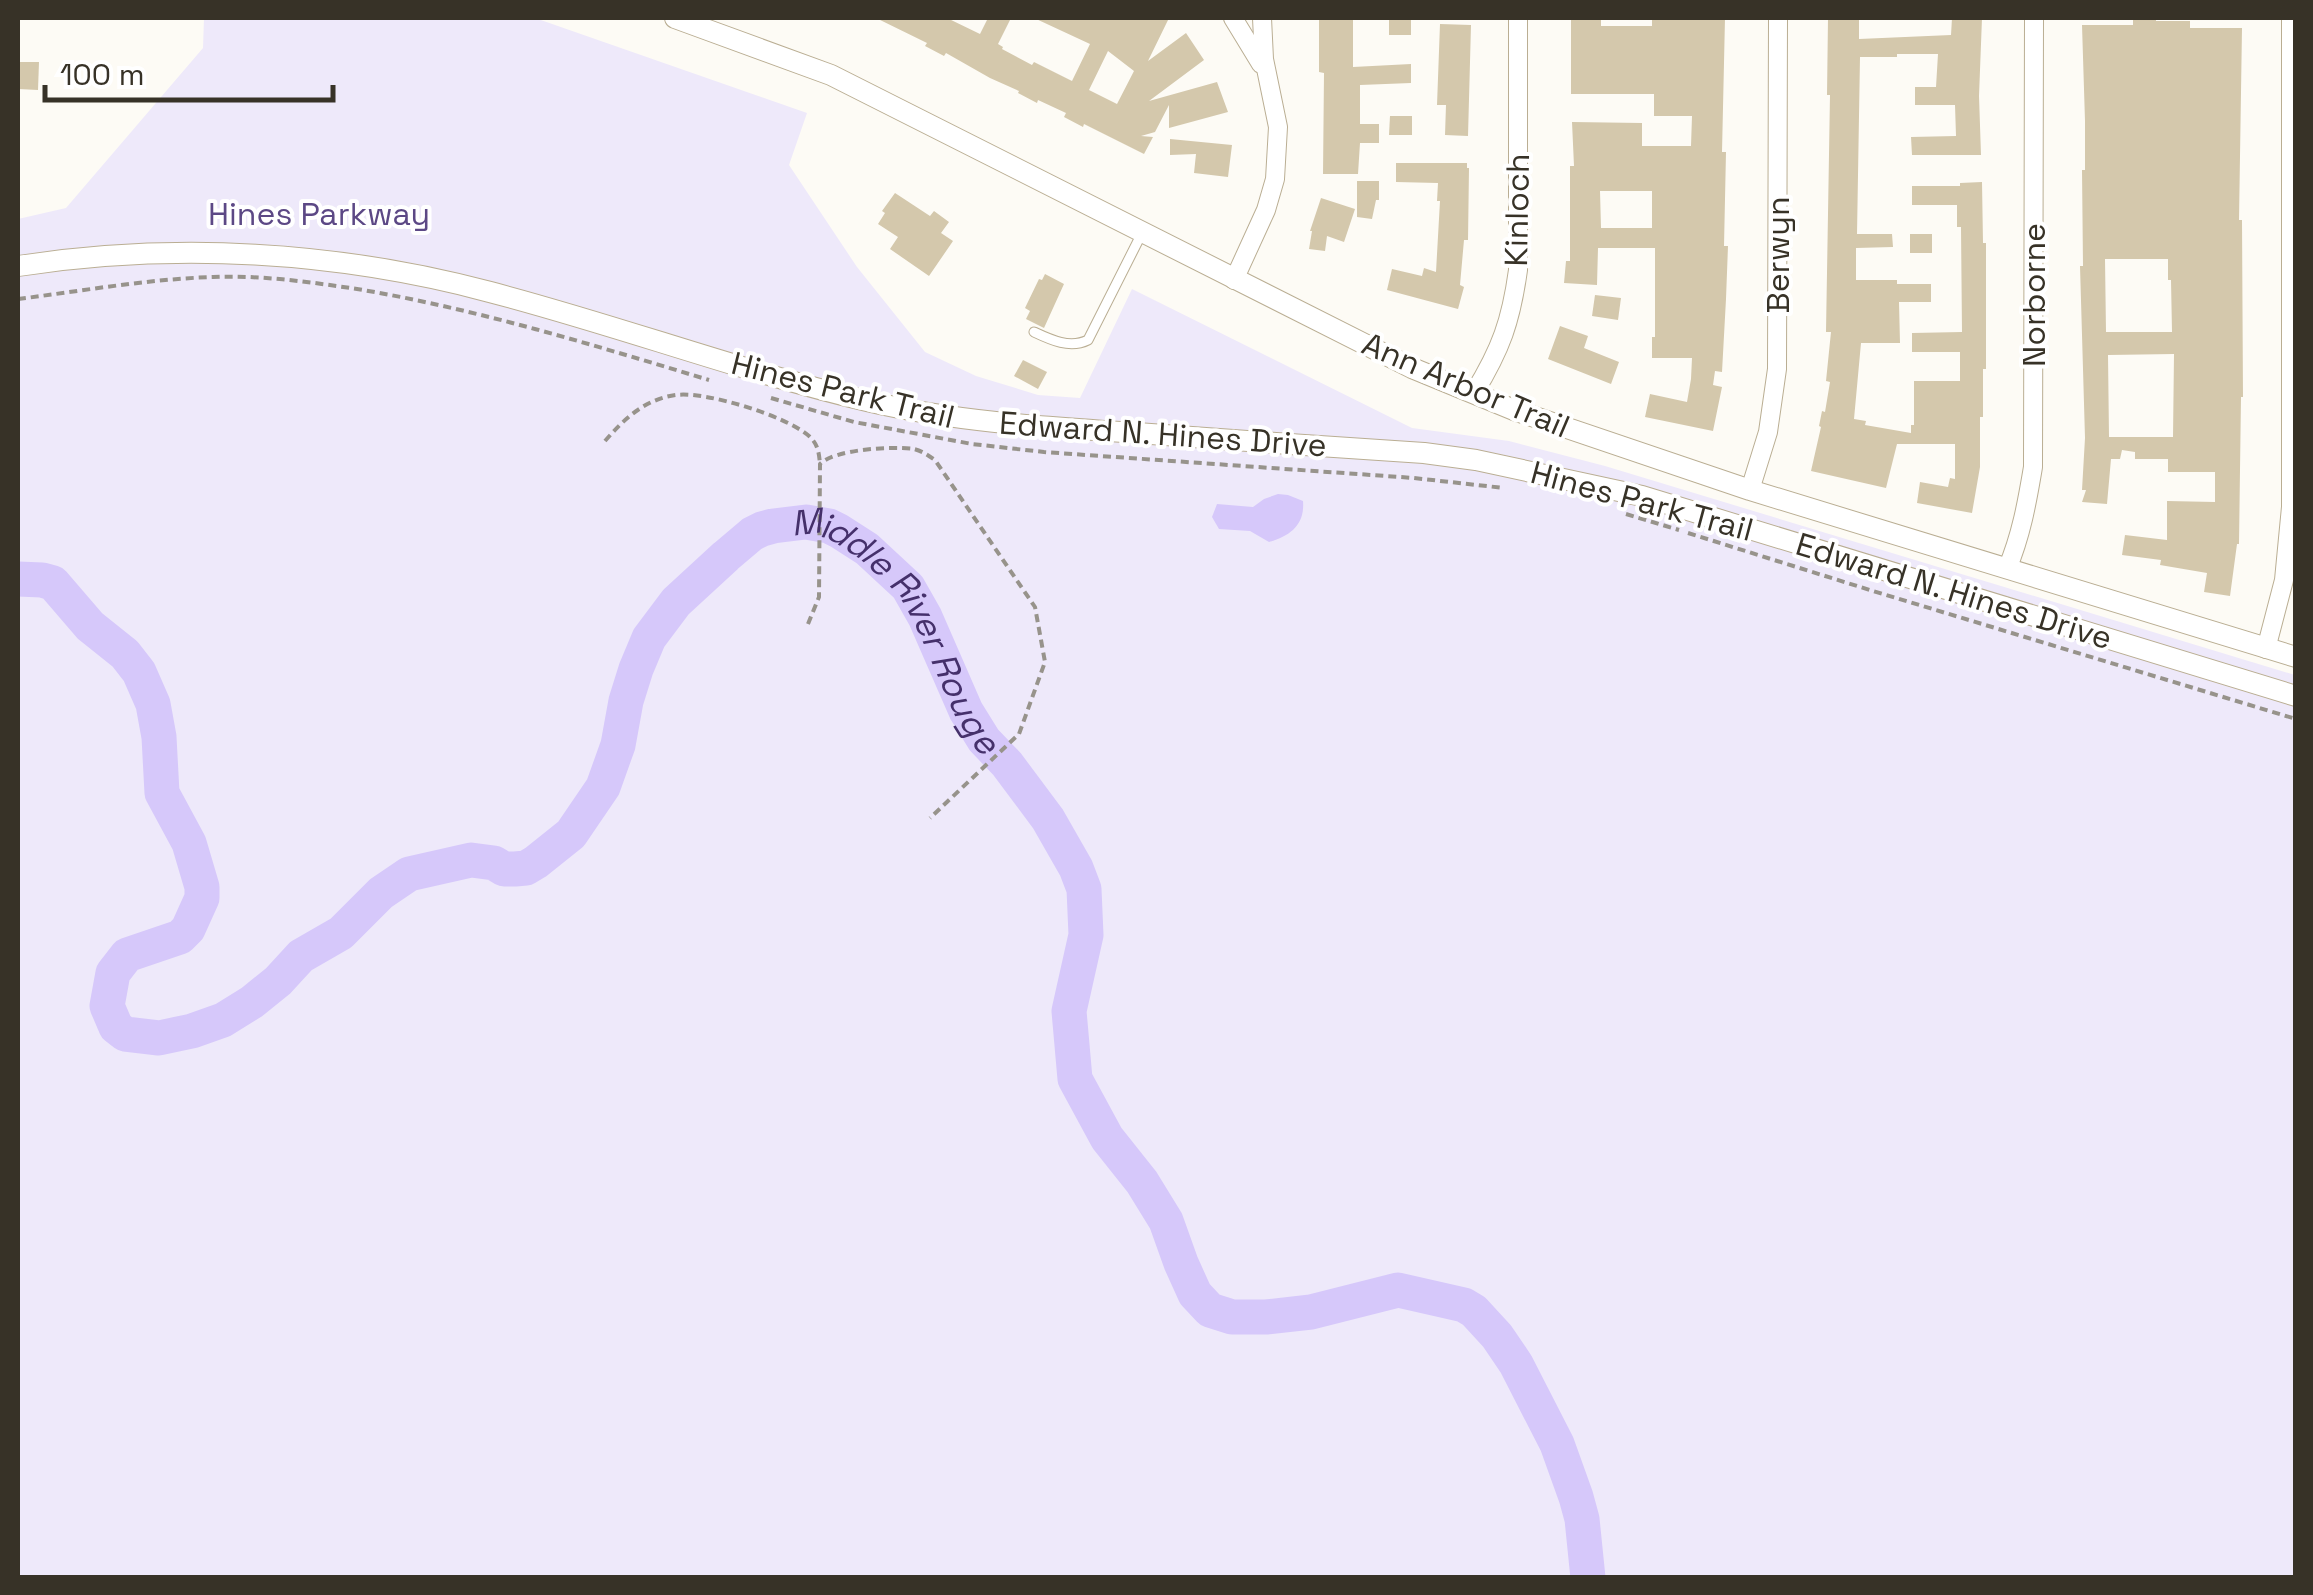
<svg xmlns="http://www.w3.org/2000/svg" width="2313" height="1595" font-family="'Space Grotesk',sans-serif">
<rect width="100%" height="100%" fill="#fdfbf5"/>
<polygon fill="#eee9fa" points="204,18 535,18 807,113 789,165 857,267 925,352 976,376 1038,395 1080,398 1132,289 1412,428 1509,441 1605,466 2295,675 2295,1577 18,1577 18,219 66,208 203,48"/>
<path fill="#d6c8fa" d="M1278 494 1288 495 1303 501C1305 525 1290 536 1269 542L1250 531 1219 529 1212 517 1217 504 1253 507 1264 499Z"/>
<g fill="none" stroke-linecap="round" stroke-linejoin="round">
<path stroke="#d6c8fa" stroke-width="35" id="s1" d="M18 579 42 580 53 583 90 626 125 654 139 672 153 704 159 737 162 793 189 843 202 887V898L188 929 180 937 127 955 113 973 107 1006 116 1027 125 1034 159 1038 192 1031 223 1020 252 1002 278 981 301 956 341 933 381 893 409 874 471 860 494 863 504 869H515L526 868 536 862 571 834 603 787 618 745 626 701 636 669 649 638 676 602 726 556 752 534 762 529 773 526 806 522 829 526 839 531 867 549 908 587 925 617 966 711 984 740 1007 764 1048 819 1076 868 1084 889 1086 935 1069 1011 1075 1079 1107 1138 1142 1182 1166 1221 1181 1263 1195 1294 1210 1310 1232 1317H1266L1311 1312 1398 1290 1464 1305 1474 1311 1497 1336 1516 1364 1557 1444 1576 1497 1582 1519 1588 1578"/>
</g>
<g fill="#d4c8ac" fill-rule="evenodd">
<path d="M876 18H947L980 34 988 18H1011L998 44 1003 47 1002 49 1032 65 1034 62 1072 81 1090 44 1034 18H1169L1148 61 1186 33 1204 60 1149 101 1217 82 1228 112 1169 128V105L1155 132 1141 136 1153 137 1144 154 1084 124 1083 127 1064 117 1066 113 1038 100 1037 103 1018 93 1019 91 990 78 946 53 944 56 925 46 927 43ZM1108 51 1134 71 1117 104 1089 90Z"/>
<polygon points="1319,18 1353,18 1353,67 1411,64 1411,83 1360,85 1360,124 1379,124 1379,143 1360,143 1358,174 1323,174 1324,73 1319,72"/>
<rect x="1389" y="18" width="22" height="17"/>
<path d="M1571 18H1601V26H1652V18H1725L1722 152H1726L1724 246H1728L1726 299 1722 372 1715 371 1713 385 1722 387 1713 431 1645 417 1650 394 1687 402 1691 379 1692 358H1652V337H1655V248H1598L1597 285 1564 283 1566 261H1570V166H1574L1572 122 1642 123V146H1691L1692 116H1654V94H1571ZM1600 191H1652V228H1601Z"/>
<polygon points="1828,18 1859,18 1859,39 1951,35 1952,18 1982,18 1979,96 1981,155 1912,155 1911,137 1956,136 1955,105 1915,105 1915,87 1936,87 1938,54 1897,54 1897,57 1860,57 1857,234 1892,234 1893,247 1856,248 1856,280 1897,280 1897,284 1931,284 1931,302 1899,302 1900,343 1861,343 1854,419 1866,421 1865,425 1911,433 1911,425 1914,425 1914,381 1960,381 1960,352 1912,352 1912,333 1962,332 1961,227 1957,227 1957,205 1912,205 1912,186 1960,186 1960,183 1982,182 1983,243 1986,243 1986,369 1983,369 1983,417 1980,417 1980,467 1972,513 1917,503 1920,482 1948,487 1950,478 1955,479 1955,444 1897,444 1886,488 1811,471 1821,427 1819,426 1822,411 1825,412 1830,382 1826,381 1831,332 1826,332 1830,95 1827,95"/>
<path d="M2133 18H2156V21H2190V28H2242L2239 220H2242L2243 397H2241L2239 544H2237L2230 596 2204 592 2207 573 2160 565 2161 560 2122 555 2125 535 2167 540V501L2215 502V472H2168V459H2135V452L2122 450 2120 459H2111L2107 504 2082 502 2086 490H2082L2085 438 2080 266H2083L2082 170H2085V121L2082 25H2133ZM2105 259H2168V280H2171L2172 332H2106ZM2174 354 2173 437H2109L2108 355Z"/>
<polygon points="1440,24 1471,25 1468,136 1445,135 1446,105 1437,105"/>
<polygon points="18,62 39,62 38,90 18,89"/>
<polygon points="1390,116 1412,116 1412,135 1389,135"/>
<polygon points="1170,139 1232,145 1228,177 1194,173 1196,154 1170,155"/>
<polygon points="1396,163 1467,163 1467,168 1469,168 1468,240 1464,240 1460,285 1464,287 1458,309 1387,290 1392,269 1422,276 1424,268 1436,272 1440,201 1437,201 1438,183 1396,182"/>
<polygon points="1357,181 1379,181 1379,200 1376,200 1372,219 1357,217"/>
<polygon points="895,193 930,216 934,211 949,222 941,233 953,241 929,276 890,249 898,237 878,224 885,213 882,211"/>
<polygon points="1321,198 1355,209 1344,242 1327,236 1325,251 1309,249 1312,231 1310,231"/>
<rect x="1910" y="234" width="22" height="19"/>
<polygon points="1045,274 1064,284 1044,328 1026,319 1030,311 1025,308 1039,279 1042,280"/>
<polygon points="1595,295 1621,298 1618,320 1592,316"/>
<polygon points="1560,326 1588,336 1584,348 1619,362 1611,384 1548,359"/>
<polygon points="1023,360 1047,372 1038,389 1014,376"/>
</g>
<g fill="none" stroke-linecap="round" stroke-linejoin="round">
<g stroke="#baae93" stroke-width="11">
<path id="service" d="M1034 332C1051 340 1070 349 1088 340L1142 233"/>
</g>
<g stroke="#baae93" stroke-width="20">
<g id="minor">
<polyline points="1233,18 1261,64"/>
<polyline points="1234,280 1266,210 1275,179 1278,127 1264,59 1262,18"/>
<path d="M1474 393C1501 349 1511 321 1518 270V18"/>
<polyline points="1750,490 1768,432 1777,369 1778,18"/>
<path d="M2007 569C2021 536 2027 503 2033 467L2034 18"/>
<polyline points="2266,649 2284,580 2291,507 2291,18"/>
</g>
</g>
<g stroke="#baae93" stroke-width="22">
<g id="tertiary">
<polyline points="675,18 831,75 1412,368 1514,410 1750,490 2296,657"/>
<path d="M18 266C175 242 336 251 490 292 617 325 740 371 867 401 956 422 1047 427 1137 433 1233 440 1328 447 1424 453L1476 460 1642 496 2296 696"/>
</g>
</g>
<g stroke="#97938b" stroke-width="4" stroke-dasharray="8 5" stroke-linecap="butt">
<path d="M18 299C82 291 148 279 213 277 261 275 310 282 357 289 477 309 593 345 709 380"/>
<polyline points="771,398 854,422 972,444 1044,452 1414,478 1504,488"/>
<path d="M605 441C624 419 645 399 676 395 706 391 786 416 809 436 818 444 819 453 820 464"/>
<polyline points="1626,514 1679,530"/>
<polyline points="1688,533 1873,591 2296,719"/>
<path d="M808 624 819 597 820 464C835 449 892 446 914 449 922 451 928 455 935 460L1035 607 1045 662 1019 734 930 818"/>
</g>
<use href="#service" stroke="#fff" stroke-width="9"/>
<use href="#minor" stroke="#fff" stroke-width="18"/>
<use href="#tertiary" stroke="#fff" stroke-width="20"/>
</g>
<g text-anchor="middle" stroke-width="8" stroke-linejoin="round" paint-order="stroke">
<g font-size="32" fill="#373227" stroke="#fff">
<text transform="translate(1517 210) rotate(-89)" y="11">Kinloch</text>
<text transform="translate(1778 255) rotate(-90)" y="11">Berwyn</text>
<text transform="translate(2034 295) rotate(-90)" y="11">Norborne</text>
<text transform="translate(1466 385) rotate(23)" y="11">Ann Arbor Trail</text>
<text transform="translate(843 390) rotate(14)" y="11">Hines Park Trail</text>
<text transform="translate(1163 434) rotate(4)" y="11">Edward N. Hines Drive</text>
<text transform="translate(1642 501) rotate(15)" y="11">Hines Park Trail</text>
<text transform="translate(1954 591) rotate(17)" y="11">Edward N. Hines Drive</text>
</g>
<g font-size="32" fill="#5c4885" stroke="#fff">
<text x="319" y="225">Hines Parkway</text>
</g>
<g font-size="35" font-style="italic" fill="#45306b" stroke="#fff">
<text dy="12" stroke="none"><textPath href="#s1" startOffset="1668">Middle River Rouge</textPath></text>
</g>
</g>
<rect width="2313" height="1595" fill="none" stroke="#373227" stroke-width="40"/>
<path d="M45 85v15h288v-15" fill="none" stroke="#373227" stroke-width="5"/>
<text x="60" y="85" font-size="30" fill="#373227" stroke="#ffffff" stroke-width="8" paint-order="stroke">100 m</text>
</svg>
